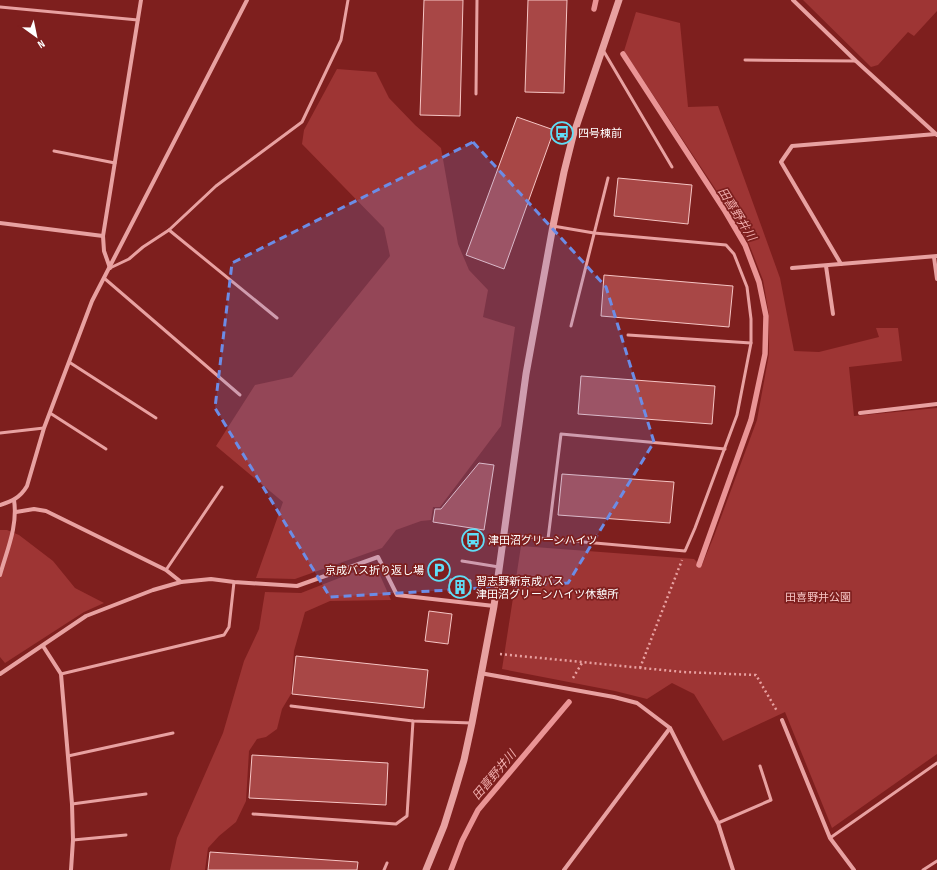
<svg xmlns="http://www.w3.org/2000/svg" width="937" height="870" font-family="'Sofia Sans Condensed','Noto Sans JP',sans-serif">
<rect width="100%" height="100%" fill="#7e1f1e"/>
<g fill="#9e3534">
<polygon points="803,0 937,0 937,11 914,36 908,32 878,65 871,67"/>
<polygon points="636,12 680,23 688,107 718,106 780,278 794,351 819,352 879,337 876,328 898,328 902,361 849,367 854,416 937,408 937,754 832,828 785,712 723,741 694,694 672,683 647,699 615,691 502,669 521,546 694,559 699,564 702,565 714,536 757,420 769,354 769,315 763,280 749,244 728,208 624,51"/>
<polygon points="337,69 376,72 389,98 415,125 441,148 458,244 469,270 488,290 483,317 515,327 501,426 440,507 433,507 431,520 421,521 396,530 382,548 295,579 256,578 283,502 216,446 255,385 292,377 390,256 384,228 302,144 304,130"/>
<polygon points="0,530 7,530 19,535 53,561 75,588 104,603 84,612 5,663 0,657"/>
<polygon points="375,564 391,600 330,601 305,612 294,651 291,694 282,709 277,729 266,737 257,739 249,751 246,801 236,822 219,836 208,848 205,870 170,870 177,838 223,733 244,661 259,629 265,592 301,593"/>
</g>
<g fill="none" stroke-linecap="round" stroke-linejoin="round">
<g stroke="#ea9495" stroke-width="5.5">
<polyline points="594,9 596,0"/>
<polyline points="623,54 725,211 745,245 759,282 766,316 765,354 751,420 699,565"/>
<polyline points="451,870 462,841 478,810 569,702"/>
</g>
</g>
<g fill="#a84746" stroke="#f6c5c4">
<polygon points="424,0 463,0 460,116 420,115"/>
<polygon points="528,0 567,0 564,93 525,92"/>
<polygon points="517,117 554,130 504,269 466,255"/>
<polygon points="618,178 692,185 688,224 614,216"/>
<polygon points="604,275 733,286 729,327 601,316"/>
<polygon points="581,376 715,386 712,424 578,414"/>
<polygon points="479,463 494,465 484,530 433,522 435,509 441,509"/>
<polygon points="562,474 674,482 670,523 558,515"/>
<polygon points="450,579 471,580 470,594 449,593"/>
<polygon points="429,611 452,614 448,644 425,641"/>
<polygon points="296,656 428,670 424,708 292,694"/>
<polygon points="252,755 388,763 386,805 249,798"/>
<polygon points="210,852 358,862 357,870 208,870"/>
</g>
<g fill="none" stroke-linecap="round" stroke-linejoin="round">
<g stroke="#e8a1a1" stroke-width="2.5" stroke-dasharray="2 3" stroke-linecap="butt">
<polyline points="500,654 683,672 756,675 777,711"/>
<polyline points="640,668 682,560"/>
<polyline points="573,678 582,663"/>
</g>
<g stroke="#e8a1a1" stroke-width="3">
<polyline points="0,7 138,20"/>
<polyline points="603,50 672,167"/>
<polyline points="745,60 856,61"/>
<polyline points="476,94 477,0"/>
<polyline points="54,151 115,163"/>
<polyline points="169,230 277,318"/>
<polyline points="110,268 129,259 143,247 169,230 216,186 302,122 341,40 348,0"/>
<polyline points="104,278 240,395"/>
<polyline points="571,326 608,178"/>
<polyline points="628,335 751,343"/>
<polyline points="69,362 156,418"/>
<polyline points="50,413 106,449"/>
<polyline points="0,433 44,428"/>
<polyline points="504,535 685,551 695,528 737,415 751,343 751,319 747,287 734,254 726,245 594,233 553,226"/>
<polyline points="548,539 561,434 725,449"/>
<polyline points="462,561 499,567"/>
<polyline points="166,570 222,487"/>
<polyline points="61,674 224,635 229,627 234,582"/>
<polyline points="291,706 413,721 472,723"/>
<polyline points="68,756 173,733"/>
<polyline points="72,804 146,794"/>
<polyline points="253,814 396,824 407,816 413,721"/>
<polyline points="718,823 771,800 760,766"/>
<polyline points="830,838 937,763"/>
<polyline points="73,840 126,835"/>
<polyline points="384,870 387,863"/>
<polyline points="923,870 937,861"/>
</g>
<g stroke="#e8a1a1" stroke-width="4">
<polyline points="793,0 856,61 937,135"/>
<polyline points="0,223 103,236"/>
<polyline points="934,257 937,279"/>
<polyline points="841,264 781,162 792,146 936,134"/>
<polyline points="826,266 833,314"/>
<polyline points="110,268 104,251 103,236 141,0"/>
<polyline points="792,268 937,256"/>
<polyline points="860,413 937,404"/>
<path d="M0 505C12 501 20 498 27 486L44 428 92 301 247 0"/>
<polyline points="16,512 34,509 46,511 166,570 181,582"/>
<path d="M0 575C7 550 18 526 14 500"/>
<polyline points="43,646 61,674 72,804 73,840 71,870"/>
<polyline points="480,673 614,697 637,703 670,728 718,823 733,870"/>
<polyline points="0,674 86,616 153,590 181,582 211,579 234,582 297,586 378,557 397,595 494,606"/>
<polyline points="782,720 830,838 854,870"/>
<polyline points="564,870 670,728"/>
</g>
<polyline stroke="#e8a1a1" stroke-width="7" points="426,870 444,826 454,794 464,760 472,723 494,606 526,374 553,226 564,172 573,136 619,0"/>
</g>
<path fill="#6c8ce6" fill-opacity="0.2" stroke="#6c8ce6" stroke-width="3" stroke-dasharray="8 5" stroke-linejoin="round" d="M473 142 606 287 654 442 568 583 330 597 215 408 232 263Z"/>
<defs>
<g id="bus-ring" transform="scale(1.15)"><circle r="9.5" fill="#7e1f1e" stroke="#5fdef7" stroke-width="1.5"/><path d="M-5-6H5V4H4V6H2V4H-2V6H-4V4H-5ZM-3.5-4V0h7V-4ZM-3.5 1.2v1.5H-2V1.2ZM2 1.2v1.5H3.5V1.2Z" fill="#5fdef7"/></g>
<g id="parking-ring" transform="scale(1.15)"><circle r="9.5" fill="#7e1f1e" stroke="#5fdef7" stroke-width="1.5"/><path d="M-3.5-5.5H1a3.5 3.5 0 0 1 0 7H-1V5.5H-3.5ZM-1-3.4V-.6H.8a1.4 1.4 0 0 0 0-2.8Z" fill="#5fdef7"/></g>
<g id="building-ring" transform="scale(1.15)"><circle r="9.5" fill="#7e1f1e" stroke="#5fdef7" stroke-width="1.5"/><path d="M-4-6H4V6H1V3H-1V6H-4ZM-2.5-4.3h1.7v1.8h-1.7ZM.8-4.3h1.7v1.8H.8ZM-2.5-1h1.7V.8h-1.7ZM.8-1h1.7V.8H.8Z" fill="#5fdef7"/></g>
</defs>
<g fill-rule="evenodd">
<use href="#bus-ring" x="562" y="133"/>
<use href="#bus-ring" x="473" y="540"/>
<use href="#parking-ring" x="439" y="570"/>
<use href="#building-ring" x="460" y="587"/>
</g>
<g text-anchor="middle" stroke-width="3.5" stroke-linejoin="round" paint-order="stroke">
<g font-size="11" fill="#fff" stroke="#7e1f1e" text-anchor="start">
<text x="578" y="137">四号棟前</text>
<text x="488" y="544">津田沼グリーンハイツ</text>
<text x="424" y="574" text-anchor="end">京成バス折り返し場</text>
<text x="476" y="585">習志野新京成バス<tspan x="476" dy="13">津田沼グリーンハイツ休憩所</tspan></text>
</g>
<g font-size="11" fill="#f6c5c4" stroke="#7e1f1e">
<text x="818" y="601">田喜野井公園</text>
</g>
<g font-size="12" font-style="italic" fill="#f0acac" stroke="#7e1f1e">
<text transform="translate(737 214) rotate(58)" y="4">田喜野井川</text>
<text transform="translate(494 775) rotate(-50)" y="4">田喜野井川</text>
</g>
</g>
<g transform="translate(36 36) rotate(147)" stroke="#7e1f1e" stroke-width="3" paint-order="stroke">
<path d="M0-3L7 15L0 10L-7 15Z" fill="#ffffff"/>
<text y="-6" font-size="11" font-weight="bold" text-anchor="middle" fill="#ffffff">N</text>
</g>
</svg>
